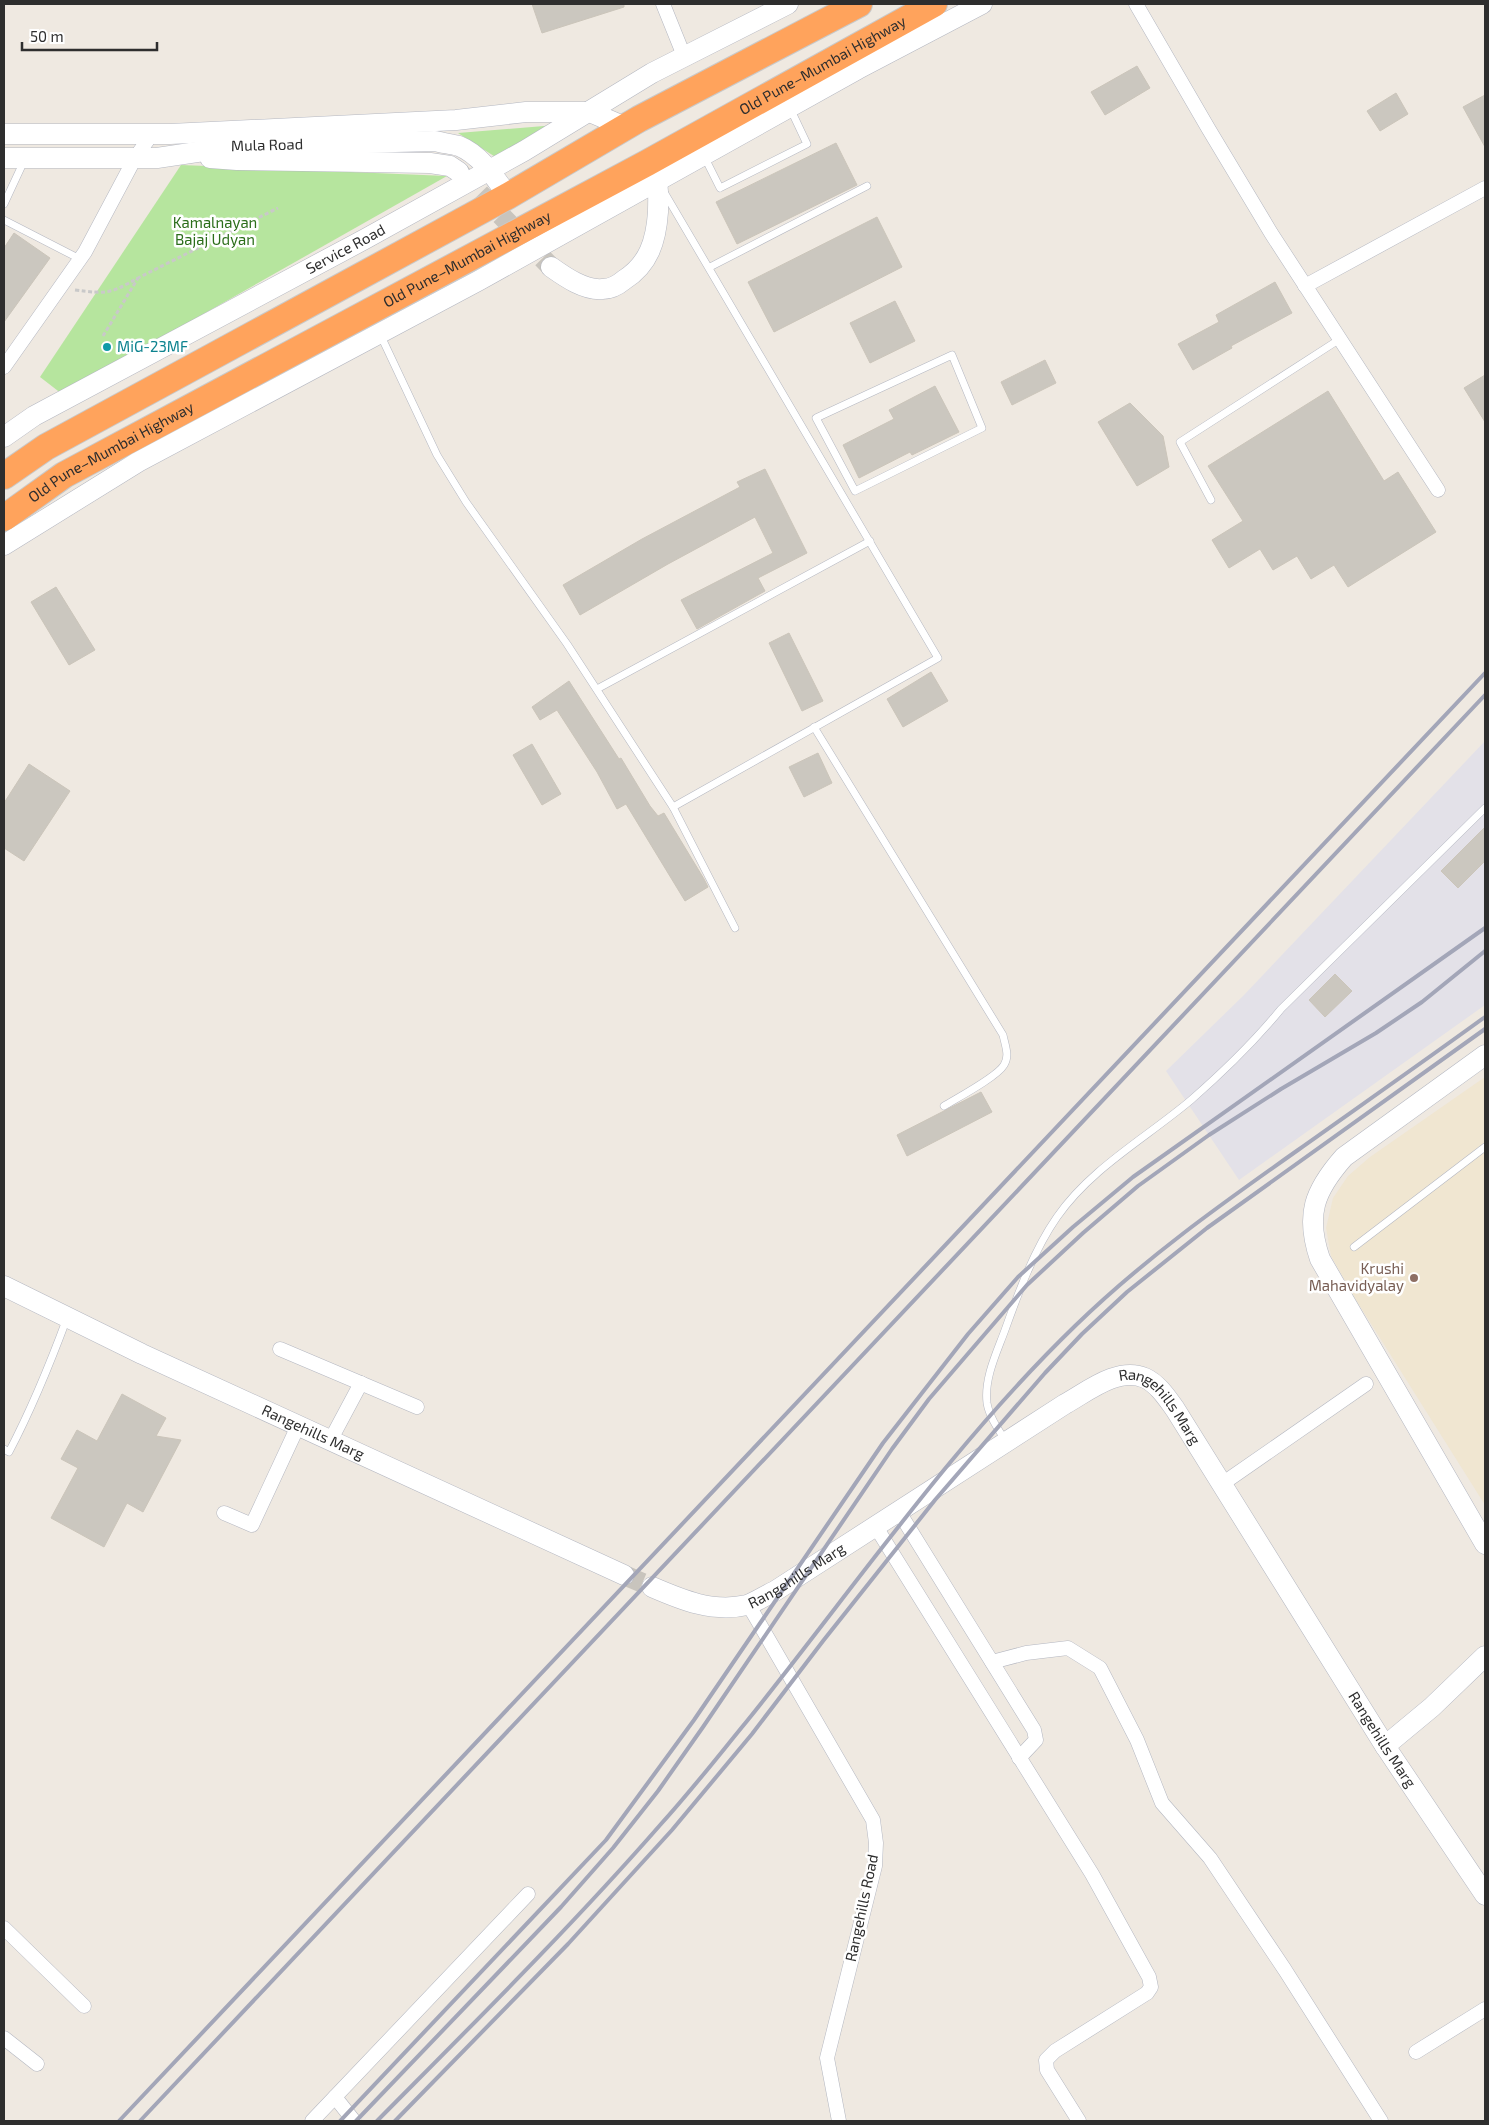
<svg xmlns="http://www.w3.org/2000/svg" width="1489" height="2125" font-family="'Exo 2',sans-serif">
<rect width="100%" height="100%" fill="#efe9e1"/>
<polygon fill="#e3e1e8" points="1485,741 1485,1005 1239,1180 1166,1071 1244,995"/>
<polygon fill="#f0e6d1" points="1485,1077 1485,1505 1356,1300 1331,1256 1326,1228 1333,1198 1348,1176 1370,1157"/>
<g fill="#b6e59e">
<polygon points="556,125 497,158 458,133"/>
<polygon points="181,165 447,176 62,394 40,377"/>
</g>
<g fill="#cbc7bf" stroke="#cbc5ba">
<polygon points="532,4 624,4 624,7 542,33"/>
<polygon points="1137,66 1150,88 1105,115 1091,92"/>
<polygon points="1396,93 1408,114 1380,131 1367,111"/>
<polygon points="1485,95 1485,147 1463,107"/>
<polygon points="836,143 857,185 737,244 716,202"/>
<polygon points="877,217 902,267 774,332 748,282"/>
<polygon points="14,233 50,258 4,322 4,248"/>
<polygon points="1275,282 1292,313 1231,346 1232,348 1193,370 1178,344 1219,322 1216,315"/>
<polygon points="895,301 915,341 870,363 850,323"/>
<polygon points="1045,360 1056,383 1012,405 1001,382"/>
<polygon points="1485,375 1485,422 1464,388"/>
<polygon points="935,386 959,432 912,455 910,452 859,478 843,445 894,419 889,410"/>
<polygon points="1328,391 1384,481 1398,472 1436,532 1348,587 1334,565 1311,579 1297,556 1273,570 1260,549 1229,568 1212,540 1243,521 1208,466"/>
<polygon points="1130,403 1163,436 1169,467 1137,486 1098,422"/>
<polygon points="765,469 807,553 758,578 765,591 697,629 681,600 773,553 755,517 668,564 580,615 563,585 642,539 740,487 737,482"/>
<polygon points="56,587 95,650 69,665 31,602"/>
<polygon points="789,633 823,701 802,711 769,643"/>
<polygon points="931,672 948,701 903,727 887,699"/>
<polygon points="569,681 619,759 621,758 650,806 658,816 664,813 704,879 708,887 685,901 626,804 617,809 597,772 557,710 540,720 532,707"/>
<polygon points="532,744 561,794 542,805 513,755"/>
<polygon points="818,753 832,783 804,797 789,767"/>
<polygon points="29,764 70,791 24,861 4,848 4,803"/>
<polygon points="1485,827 1485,861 1458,888 1441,871"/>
<polygon points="1335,974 1352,991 1325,1017 1309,1000"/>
<polygon points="981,1092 992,1112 907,1156 897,1135"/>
<polygon points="122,1394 166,1418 156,1436 181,1440 143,1512 127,1503 104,1547 51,1518 78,1468 61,1459 77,1430 97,1441"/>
</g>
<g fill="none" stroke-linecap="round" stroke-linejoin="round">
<g stroke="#c8c4bd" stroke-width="20" stroke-dasharray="20 10" stroke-linecap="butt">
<polyline points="459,172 551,267"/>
<polyline points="624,1575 652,1587"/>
</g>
<g stroke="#b4b7c1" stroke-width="8">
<g id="lane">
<polyline points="704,156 720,188 807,144 790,108"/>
<polyline points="664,192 938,658 673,807"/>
<polyline points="4,204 24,161"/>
<polyline points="4,220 80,259"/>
<polyline points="710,267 867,186"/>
<polyline points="380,334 437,455 466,502 567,644 673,807 735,928"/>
<polygon points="952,355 982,428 855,491 816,418"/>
<polyline points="1211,500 1180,442 1340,339"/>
<polyline points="597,689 870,541"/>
<path d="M814 727 1003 1035C1005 1045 1010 1056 1004 1065 997 1077 957 1098 944 1106"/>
<polyline points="1354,1247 1485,1147"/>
<path d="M1005 1440C998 1429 989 1416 987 1403 984 1378 997 1352 1005 1330 1019 1291 1034 1250 1057 1217 1091 1168 1146 1138 1191 1100 1223 1072 1254 1042 1281 1009L1485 808"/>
<path d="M4 1449 9 1452C32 1408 50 1364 67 1318"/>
</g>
</g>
<g stroke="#b4b7c1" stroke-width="15">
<g id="street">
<polyline points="663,4 684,56"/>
<polyline points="1136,4 1208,128 1271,233 1438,490"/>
<polyline points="1305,286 1485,188"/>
<polyline points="4,367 85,252 135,158 152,134"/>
<polyline points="280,1349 417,1407"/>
<polyline points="330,1441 361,1383"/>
<polyline points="1222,1484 1366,1384"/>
<polyline points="899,1512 1034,1730 1036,1740 1019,1758"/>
<polyline points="224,1513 252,1525 298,1426"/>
<polyline points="876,1527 1092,1874 1149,1977 1151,1987 1147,1993 1055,2051 1046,2060 1047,2070 1079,2121"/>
<polyline points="748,1604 873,1820 876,1843 875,1866 827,2058 839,2121"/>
<polyline points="992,1662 1026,1653 1068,1648 1100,1668 1137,1740 1162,1803 1210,1858 1285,1970 1381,2121"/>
<polyline points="4,1928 84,2006"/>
<polyline points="4,2038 37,2064"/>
<polyline points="1416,2052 1485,2009"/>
<polyline points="335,2097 354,2121"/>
<polyline points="312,2121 528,1894"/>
</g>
</g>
<g stroke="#b4b7c1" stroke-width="21">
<g id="secondary">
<polyline points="4,134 170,134 456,120 526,112 590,112 625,127"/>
<path id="s1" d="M4 158H157L237 146 435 141C443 143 451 144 459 146 481 155 495 178 508 196"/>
<polyline points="210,158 237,160 430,163 450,166 459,172"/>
<path d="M551 267C565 277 585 291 603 289 611 289 618 285 624 280 649 264 656 241 658 212 658 198 660 184 652 172"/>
<path id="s2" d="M4 437 34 416 365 239 524 151 652 73 788 4"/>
<polyline points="4,545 138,462 478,281 858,69 982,4"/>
<path d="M1485 1055 1344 1157C1314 1191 1305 1215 1320 1259L1485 1544"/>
<path id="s3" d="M4 1286 142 1354 624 1575"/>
<path id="s4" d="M652 1587C682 1600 713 1613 747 1605 756 1602 766 1595 775 1591L1065 1404C1087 1392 1118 1366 1145 1378 1158 1384 1167 1398 1175 1409L1385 1746 1485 1895"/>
<polyline points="1385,1746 1432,1707 1485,1656"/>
</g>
</g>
<g stroke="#c9c9c9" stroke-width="28">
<g id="highway">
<polyline points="4,476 46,447 508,196 639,119 859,4"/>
<path id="s5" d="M4 518 64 475 647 163 934 4"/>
</g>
</g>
<g stroke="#c9c9c9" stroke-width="3" stroke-dasharray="4 2.5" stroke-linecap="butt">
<path d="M75 290C107 294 110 294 138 278L278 208"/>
<polyline points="103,336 138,278"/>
</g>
<use href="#lane" stroke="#fff" stroke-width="7"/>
<use href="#street" stroke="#fff" stroke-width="14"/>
<use href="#secondary" stroke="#fff" stroke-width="20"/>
<use href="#highway" stroke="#ffa35c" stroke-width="26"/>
<g stroke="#a3a6b8" stroke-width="4">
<polyline points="119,2121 1485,673"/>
<polyline points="140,2121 1485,695"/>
<polyline points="340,2121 606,1840 694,1720 883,1443 968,1334 1018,1277 1073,1227 1133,1177 1485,928"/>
<polyline points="356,2121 561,1907 613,1848 658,1791 703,1727 892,1449 929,1399 1027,1285 1083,1233 1138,1186 1209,1135 1281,1089 1376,1033 1422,1002 1485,951"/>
<path d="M377 2121C473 2024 571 1927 661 1824 691 1791 719 1755 747 1721 854 1588 952 1445 1075 1326 1144 1259 1220 1205 1298 1150 1360 1106 1423 1062 1485 1017"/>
<polyline points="395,2121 568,1944 672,1830 752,1734 823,1641 935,1500 1045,1373 1082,1334 1127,1292 1207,1228 1485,1029"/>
</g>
</g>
<circle fill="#0f9aa8" stroke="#fff" stroke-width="2" cx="107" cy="347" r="5"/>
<circle fill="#8d6e63" stroke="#fff" stroke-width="2" cx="1414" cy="1278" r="5"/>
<g text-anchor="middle" stroke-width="5" stroke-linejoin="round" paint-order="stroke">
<g font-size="15" fill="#2e2e2e" stroke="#fff">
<text dy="5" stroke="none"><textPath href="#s5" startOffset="936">Old Pune–Mumbai Highway</textPath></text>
<text dy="5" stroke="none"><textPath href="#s1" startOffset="264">Mula Road</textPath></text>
<text dy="5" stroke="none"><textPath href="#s2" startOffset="390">Service Road</textPath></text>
<text dy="5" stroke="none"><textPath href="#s5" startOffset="531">Old Pune–Mumbai Highway</textPath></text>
<text dy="5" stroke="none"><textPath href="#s5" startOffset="126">Old Pune–Mumbai Highway</textPath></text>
<text dy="5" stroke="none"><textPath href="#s4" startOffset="591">Rangehills Marg</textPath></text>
<text dy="5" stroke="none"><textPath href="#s3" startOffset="342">Rangehills Marg</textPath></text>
<text dy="5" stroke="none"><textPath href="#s4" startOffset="156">Rangehills Marg</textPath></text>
<text dy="5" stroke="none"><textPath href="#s4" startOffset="996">Rangehills Marg</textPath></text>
<text transform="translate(862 1908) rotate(-78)" y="5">Rangehills Road</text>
</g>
<g font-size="15" fill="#2c6e1b" stroke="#fff">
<text x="215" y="228">Kamalnayan<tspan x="215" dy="17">Bajaj Udyan</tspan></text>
</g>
<g font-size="15" fill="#0d838f" stroke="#fff" text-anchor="start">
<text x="117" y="352">MiG-23MF</text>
</g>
<g font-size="15" fill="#785e54" stroke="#fff" text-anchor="end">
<text x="1404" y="1274">Krushi<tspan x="1404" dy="17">Mahavidyalay</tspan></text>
</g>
</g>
<rect width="1489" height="2125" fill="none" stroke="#2e2e2e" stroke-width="10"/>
<path d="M22 42v8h135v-8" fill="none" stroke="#2e2e2e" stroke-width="2.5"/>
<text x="30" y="42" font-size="15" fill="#2e2e2e" stroke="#ffffff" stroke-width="4" paint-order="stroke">50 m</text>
</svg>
